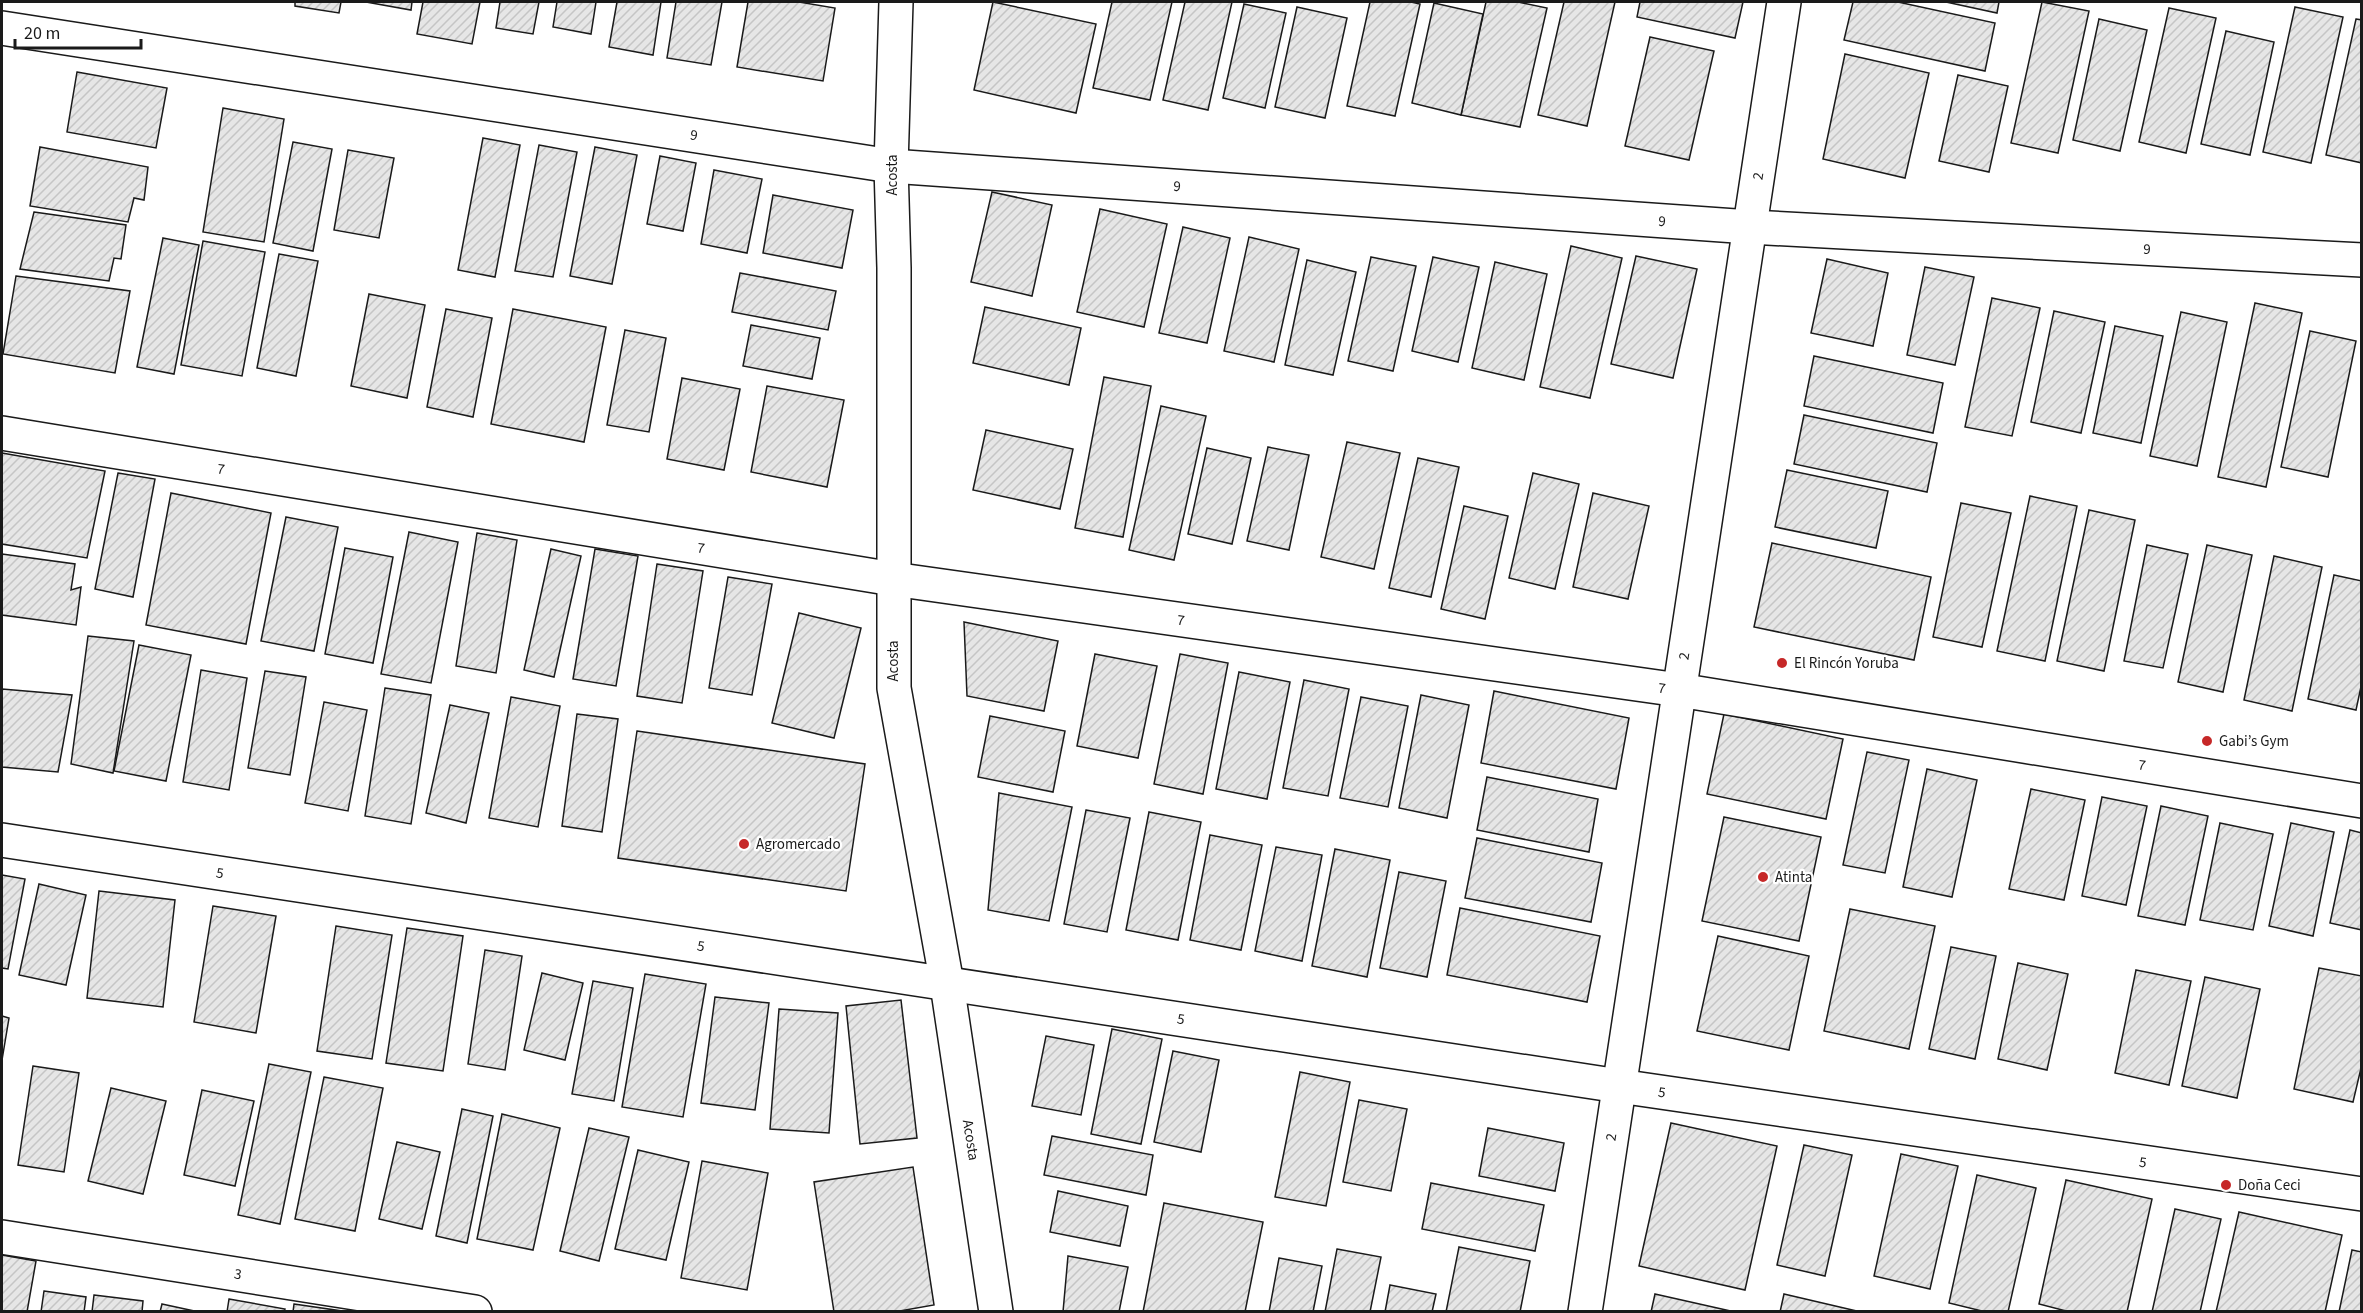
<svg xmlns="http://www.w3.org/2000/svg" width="2363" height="1313" font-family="'Source Sans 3',sans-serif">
<defs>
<pattern id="building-hatch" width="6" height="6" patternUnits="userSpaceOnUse" patternTransform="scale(1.5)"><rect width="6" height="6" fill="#e6e6e6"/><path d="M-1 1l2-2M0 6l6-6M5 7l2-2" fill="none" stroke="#c5c5c5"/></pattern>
</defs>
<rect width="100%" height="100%" fill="#fff"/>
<g fill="url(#building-hatch)" stroke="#1a1a1a" stroke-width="1.5">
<polygon points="295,2 341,2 339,13 295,6"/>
<polygon points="366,2 412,2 411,10"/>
<polygon points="423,2 480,2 472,44 417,34"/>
<polygon points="500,2 539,2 533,34 496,28"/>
<polygon points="557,2 596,2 591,34 553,27"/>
<polygon points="617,2 661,2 653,55 609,47"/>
<polygon points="676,2 722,2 711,65 667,58"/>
<polygon points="748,2 799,2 835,8 823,81 737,67"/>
<polygon points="993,2 1096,24 1076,113 974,90"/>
<polygon points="1112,2 1172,2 1150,100 1093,88"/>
<polygon points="1185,2 1232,2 1208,110 1163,100"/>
<polygon points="1370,2 1411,2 1420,4 1395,116 1347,106"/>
<polygon points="1486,2 1518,2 1547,8 1520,127 1461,115"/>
<polygon points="1564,2 1615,2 1587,126 1538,115"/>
<polygon points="1640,2 1743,2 1735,38 1637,17"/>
<polygon points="1853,2 1898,2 1995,23 1985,71 1844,40"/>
<polygon points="1946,2 1999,2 1997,13"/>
<polygon points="2042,2 2089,11 2058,153 2011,143"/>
<polygon points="1434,3 1483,14 1461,115 1412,103"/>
<polygon points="1244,4 1286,13 1265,108 1223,98"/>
<polygon points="1297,7 1347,18 1325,118 1275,107"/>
<polygon points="2295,7 2343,17 2311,163 2263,152"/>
<polygon points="2169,8 2216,18 2186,153 2139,142"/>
<polygon points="2099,19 2147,30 2120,151 2073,140"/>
<polygon points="2356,19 2362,20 2362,163 2326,155"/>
<polygon points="2226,31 2274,42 2250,155 2201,144"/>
<polygon points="1650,37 1714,51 1689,160 1625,146"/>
<polygon points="1845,54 1929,73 1905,178 1823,159"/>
<polygon points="77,72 167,88 156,148 67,132"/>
<polygon points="1958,75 2008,86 1989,172 1939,161"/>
<polygon points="223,108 284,119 264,242 203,232"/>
<polygon points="483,138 520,145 495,277 458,270"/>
<polygon points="293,142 332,149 313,251 273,243"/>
<polygon points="539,145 577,152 553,277 515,271"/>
<polygon points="40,147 148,167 144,200 134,198 128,222 30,206"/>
<polygon points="595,147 637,155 612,284 570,276"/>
<polygon points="348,150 394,158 379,238 334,230"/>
<polygon points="660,156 696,163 683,231 647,224"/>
<polygon points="714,170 762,179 747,253 701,244"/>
<polygon points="992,192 1052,205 1032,296 971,282"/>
<polygon points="773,195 853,210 842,268 763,253"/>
<polygon points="1100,209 1167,224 1144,327 1077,312"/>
<polygon points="34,212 126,225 121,259 114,258 109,281 20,269"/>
<polygon points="1183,227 1230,238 1207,343 1159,333"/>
<polygon points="1249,237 1299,249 1274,362 1224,351"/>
<polygon points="163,238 199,245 174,374 137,367"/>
<polygon points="203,241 265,252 242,376 181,365"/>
<polygon points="1571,246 1622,258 1590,398 1540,387"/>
<polygon points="279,254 318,261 296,376 257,368"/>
<polygon points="1636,256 1697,269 1673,378 1611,364"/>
<polygon points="1371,257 1416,266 1393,371 1348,361"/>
<polygon points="1433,257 1479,267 1458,362 1412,351"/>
<polygon points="1827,259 1888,273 1873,346 1811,333"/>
<polygon points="1307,260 1356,272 1333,375 1285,365"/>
<polygon points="1495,262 1547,274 1524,380 1472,368"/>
<polygon points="1925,267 1974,277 1955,365 1907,355"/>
<polygon points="740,273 836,291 828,330 732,312"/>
<polygon points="16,276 130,291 115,373 3,354"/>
<polygon points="369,294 425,305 407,398 351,386"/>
<polygon points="1992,298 2040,308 2012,436 1965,427"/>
<polygon points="2255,303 2302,313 2266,487 2218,477"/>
<polygon points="985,307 1081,328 1069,385 973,363"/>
<polygon points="446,309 492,318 473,417 427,407"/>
<polygon points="513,309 606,327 584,442 491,424"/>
<polygon points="2054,311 2105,322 2081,433 2031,422"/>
<polygon points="2181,312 2227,322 2197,466 2150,456"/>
<polygon points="751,325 820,338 812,379 743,366"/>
<polygon points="2115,326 2163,336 2141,443 2093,433"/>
<polygon points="625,330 666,338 649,432 607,425"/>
<polygon points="2310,331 2356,341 2328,477 2281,467"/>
<polygon points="1814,356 1943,383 1933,433 1804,406"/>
<polygon points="1104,377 1151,386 1123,537 1075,528"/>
<polygon points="682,378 740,389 724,470 667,459"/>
<polygon points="767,386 844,400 827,487 751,472"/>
<polygon points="1161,406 1206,416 1174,560 1129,550"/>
<polygon points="1804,415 1937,443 1927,492 1794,464"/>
<polygon points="986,430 1073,449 1060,509 973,490"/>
<polygon points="1347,442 1400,453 1374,569 1321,557"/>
<polygon points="1268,447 1309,455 1289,550 1247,541"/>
<polygon points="1207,448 1251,458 1232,544 1188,534"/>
<polygon points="2,453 105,471 87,558 2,544"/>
<polygon points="1418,458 1459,467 1431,597 1389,588"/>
<polygon points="1787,470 1888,491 1876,548 1775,527"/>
<polygon points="118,473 155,479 133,597 95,589"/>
<polygon points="1533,473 1579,484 1555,589 1509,578"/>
<polygon points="171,493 271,513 246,644 146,625"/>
<polygon points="1593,493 1649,506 1628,599 1573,587"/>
<polygon points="2030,496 2077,506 2045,661 1997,651"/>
<polygon points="1961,503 2011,513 1982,647 1933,637"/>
<polygon points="1464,506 1508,516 1485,619 1441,609"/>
<polygon points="2089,510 2135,520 2104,671 2057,661"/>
<polygon points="286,517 338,527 314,651 261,641"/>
<polygon points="409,532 458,542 431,683 381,674"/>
<polygon points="477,533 517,540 496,673 456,666"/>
<polygon points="1772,543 1931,577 1914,660 1754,627"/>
<polygon points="2147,545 2188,554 2163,668 2124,661"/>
<polygon points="2207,545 2252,555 2223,692 2178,682"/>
<polygon points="345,548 393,557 373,663 325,654"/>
<polygon points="551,549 581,556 554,677 524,670"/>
<polygon points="595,549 638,556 616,686 573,679"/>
<polygon points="2,554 75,564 71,590 81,587 76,625 2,615"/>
<polygon points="2274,556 2322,567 2292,711 2244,700"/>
<polygon points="657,564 703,571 682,703 637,696"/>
<polygon points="2334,575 2362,581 2362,682 2356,710 2308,699"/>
<polygon points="728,577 772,584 752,695 709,688"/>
<polygon points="799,613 861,628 834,738 772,723"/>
<polygon points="964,622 1058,641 1044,711 967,696"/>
<polygon points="88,636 134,641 113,773 71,764"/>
<polygon points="139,645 191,655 166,781 114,771"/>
<polygon points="1095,654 1157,666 1138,758 1077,746"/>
<polygon points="1180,654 1228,663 1203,794 1154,784"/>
<polygon points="201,670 247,678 229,790 183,782"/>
<polygon points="265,671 306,677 290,775 248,768"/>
<polygon points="1239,672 1290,682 1267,799 1216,789"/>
<polygon points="1304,680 1349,689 1328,796 1283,788"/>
<polygon points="385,688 431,695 411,824 365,816"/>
<polygon points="2,689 72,695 58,772 2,767"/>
<polygon points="1494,691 1629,718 1616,789 1481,763"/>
<polygon points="1421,695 1469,705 1447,818 1399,808"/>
<polygon points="511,697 560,706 538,827 489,818"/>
<polygon points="1361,697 1408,706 1388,807 1340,798"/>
<polygon points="324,702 367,710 348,811 305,803"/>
<polygon points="450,705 489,713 466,823 426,813"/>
<polygon points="577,714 618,719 602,832 562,826"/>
<polygon points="1724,714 1843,739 1826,819 1707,794"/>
<polygon points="990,716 1065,731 1053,792 978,777"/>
<polygon points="637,731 865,764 846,891 618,858"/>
<polygon points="1867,752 1909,760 1885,873 1843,865"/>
<polygon points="1927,769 1977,780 1952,897 1903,887"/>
<polygon points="1487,777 1598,799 1589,852 1477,830"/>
<polygon points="2031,789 2085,800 2064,900 2009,889"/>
<polygon points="999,793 1072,807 1049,921 988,910"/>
<polygon points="2102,797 2147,806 2126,905 2082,896"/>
<polygon points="2161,806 2208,816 2185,925 2138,916"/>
<polygon points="1086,810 1130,818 1107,932 1064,924"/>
<polygon points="1149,812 1201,822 1178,940 1126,930"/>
<polygon points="1724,817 1821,837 1799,941 1702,921"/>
<polygon points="2220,823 2273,834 2253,930 2200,920"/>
<polygon points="2291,823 2334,832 2313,936 2269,926"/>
<polygon points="2350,830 2362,833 2362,930 2330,923"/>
<polygon points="1210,835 1262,845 1241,950 1190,940"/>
<polygon points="1477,838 1602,863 1591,922 1465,898"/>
<polygon points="1276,847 1322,855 1302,961 1255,951"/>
<polygon points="1335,849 1390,860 1367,977 1312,966"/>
<polygon points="1399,872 1446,881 1427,977 1380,968"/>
<polygon points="2,875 25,879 8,969 2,968"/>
<polygon points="39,884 86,895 66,985 19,975"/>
<polygon points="99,891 175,900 163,1007 87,998"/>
<polygon points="213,906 276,916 256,1033 194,1022"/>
<polygon points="1460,908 1600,936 1587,1002 1447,975"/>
<polygon points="1850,909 1935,926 1909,1049 1824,1031"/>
<polygon points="336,926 392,935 372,1059 317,1051"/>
<polygon points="407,928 463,936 443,1071 386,1063"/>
<polygon points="1718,936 1809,956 1789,1050 1697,1031"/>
<polygon points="1951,947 1996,956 1975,1059 1929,1049"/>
<polygon points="485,950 522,956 505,1070 468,1064"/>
<polygon points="2018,963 2068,974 2047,1070 1998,1059"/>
<polygon points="2319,968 2362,976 2362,1064 2353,1102 2294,1089"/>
<polygon points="2136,970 2191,981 2169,1085 2115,1073"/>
<polygon points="542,973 583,983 565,1060 524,1050"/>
<polygon points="645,974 706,984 683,1117 622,1107"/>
<polygon points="2205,977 2260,989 2237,1098 2182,1086"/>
<polygon points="593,981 633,988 614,1101 572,1094"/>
<polygon points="715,997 769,1003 755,1110 701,1103"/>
<polygon points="901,1000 917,1138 860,1144 846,1006"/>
<polygon points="779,1009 838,1013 829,1133 770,1129"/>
<polygon points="2,1016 9,1018 2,1060"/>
<polygon points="1112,1029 1162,1039 1141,1144 1091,1134"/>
<polygon points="1046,1036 1094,1045 1081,1115 1032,1106"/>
<polygon points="1173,1051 1219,1060 1201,1152 1154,1142"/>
<polygon points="269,1064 311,1072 280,1224 238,1215"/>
<polygon points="33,1066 79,1073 64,1172 18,1165"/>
<polygon points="1300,1072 1350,1082 1326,1206 1275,1197"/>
<polygon points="324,1077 383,1088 355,1231 295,1219"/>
<polygon points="111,1088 166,1101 143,1194 88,1181"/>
<polygon points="202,1090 254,1101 235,1186 184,1175"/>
<polygon points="1359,1100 1407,1109 1391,1191 1343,1182"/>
<polygon points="462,1109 493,1116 467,1243 436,1236"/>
<polygon points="502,1114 560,1128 533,1250 477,1239"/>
<polygon points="1671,1123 1777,1146 1745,1290 1639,1266"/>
<polygon points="589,1128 629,1137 599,1261 560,1251"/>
<polygon points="1488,1128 1564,1143 1555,1191 1479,1176"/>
<polygon points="1052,1136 1153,1155 1146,1195 1044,1175"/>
<polygon points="397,1142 440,1152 422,1229 379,1219"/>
<polygon points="1804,1145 1852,1155 1825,1276 1777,1265"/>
<polygon points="638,1150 689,1162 666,1260 615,1249"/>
<polygon points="1901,1154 1958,1166 1930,1289 1874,1276"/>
<polygon points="702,1161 768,1173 747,1290 681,1278"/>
<polygon points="913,1167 934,1305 894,1312 834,1312 814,1182"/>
<polygon points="1977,1175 2036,1188 2008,1312 1986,1312 1949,1303"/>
<polygon points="2066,1180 2152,1199 2127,1312 2070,1312 2039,1304"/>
<polygon points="1431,1183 1544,1205 1535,1251 1422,1229"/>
<polygon points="1058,1191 1128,1206 1120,1246 1050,1232"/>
<polygon points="1164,1203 1263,1222 1245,1312 1143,1312"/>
<polygon points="2175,1209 2221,1219 2200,1312 2152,1312"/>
<polygon points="2239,1212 2342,1235 2325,1312 2216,1312"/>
<polygon points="1459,1247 1530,1261 1520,1312 1446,1312"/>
<polygon points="1337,1249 1381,1257 1370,1312 1325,1312"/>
<polygon points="2352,1250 2362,1252 2362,1312 2339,1312"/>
<polygon points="2,1255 36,1261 27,1312 2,1312"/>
<polygon points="1068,1256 1128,1267 1119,1312 1063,1312"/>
<polygon points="1279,1258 1322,1266 1313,1312 1269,1312"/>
<polygon points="1390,1285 1436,1294 1432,1312 1385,1312"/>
<polygon points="44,1291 86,1297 84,1312 41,1312"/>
<polygon points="1655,1294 1735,1312 1651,1312"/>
<polygon points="1784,1294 1861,1312 1780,1312"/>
<polygon points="94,1295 143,1301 142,1312 92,1312"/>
<polygon points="229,1299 285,1309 284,1312 227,1312"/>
<polygon points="162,1304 199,1312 160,1312"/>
<polygon points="294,1304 342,1311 342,1312 293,1312"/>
</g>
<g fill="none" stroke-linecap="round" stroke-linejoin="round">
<g stroke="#1a1a1a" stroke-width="36">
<g id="minor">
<polyline points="896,2 891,166 894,268 894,688 947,984 996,1312"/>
<polyline points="2,28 891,166 1750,227 2362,260"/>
<polyline points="2,433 893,579 1679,690 2362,801"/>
<polyline points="2,840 1619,1086 2362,1194"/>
<polyline points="2,1237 475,1312"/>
<polyline points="1585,1312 1784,2"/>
</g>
</g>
<use href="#minor" stroke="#fff" stroke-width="33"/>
</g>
<g fill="#c62828" stroke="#fff" stroke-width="2">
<circle cx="1782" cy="663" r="6"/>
<circle cx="2207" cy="741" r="6"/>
<circle cx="744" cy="844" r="6"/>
<circle cx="1763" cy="877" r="6"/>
<circle cx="2226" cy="1185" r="6"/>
</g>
<g text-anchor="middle" stroke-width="4.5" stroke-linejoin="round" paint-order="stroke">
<g font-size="15" fill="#1a1a1a" stroke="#fff">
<text transform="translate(694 135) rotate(9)" y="5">9</text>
<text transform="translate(892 175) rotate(-90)" y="5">Acosta</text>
<text transform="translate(1758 176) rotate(-81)" y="5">2</text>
<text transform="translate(1177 186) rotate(4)" y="5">9</text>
<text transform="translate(1662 221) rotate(4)" y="5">9</text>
<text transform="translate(2147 249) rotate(3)" y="5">9</text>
<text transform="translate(221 469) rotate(9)" y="5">7</text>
<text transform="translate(701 548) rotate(9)" y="5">7</text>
<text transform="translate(1181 620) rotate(8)" y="5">7</text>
<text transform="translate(1684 656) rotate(-81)" y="5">2</text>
<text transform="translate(893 661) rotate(-90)" y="5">Acosta</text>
<text transform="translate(1662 688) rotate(8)" y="5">7</text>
<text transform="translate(2142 765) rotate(9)" y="5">7</text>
<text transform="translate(220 873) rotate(9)" y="5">5</text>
<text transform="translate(701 946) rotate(9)" y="5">5</text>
<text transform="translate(1181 1019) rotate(9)" y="5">5</text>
<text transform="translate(1662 1092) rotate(8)" y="5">5</text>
<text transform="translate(1611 1137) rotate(-81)" y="5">2</text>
<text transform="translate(971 1140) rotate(81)" y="5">Acosta</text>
<text transform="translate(2143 1162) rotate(8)" y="5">5</text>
<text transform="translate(238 1274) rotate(9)" y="5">3</text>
</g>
<g font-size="15" fill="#1a1a1a" stroke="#fff" text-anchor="start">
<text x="1794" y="668">El Rincón Yoruba</text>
<text x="2219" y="746">Gabi’s Gym</text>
<text x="756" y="849">Agromercado</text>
<text x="1775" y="882">Atinta</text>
<text x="2238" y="1190">Doña Ceci</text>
</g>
</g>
<rect width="2363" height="1313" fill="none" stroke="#1a1a1a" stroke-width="6"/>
<path d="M15 39v9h126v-9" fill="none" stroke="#1a1a1a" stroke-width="3"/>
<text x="24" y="39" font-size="18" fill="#1a1a1a" stroke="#ffffff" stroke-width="4.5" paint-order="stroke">20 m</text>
</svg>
